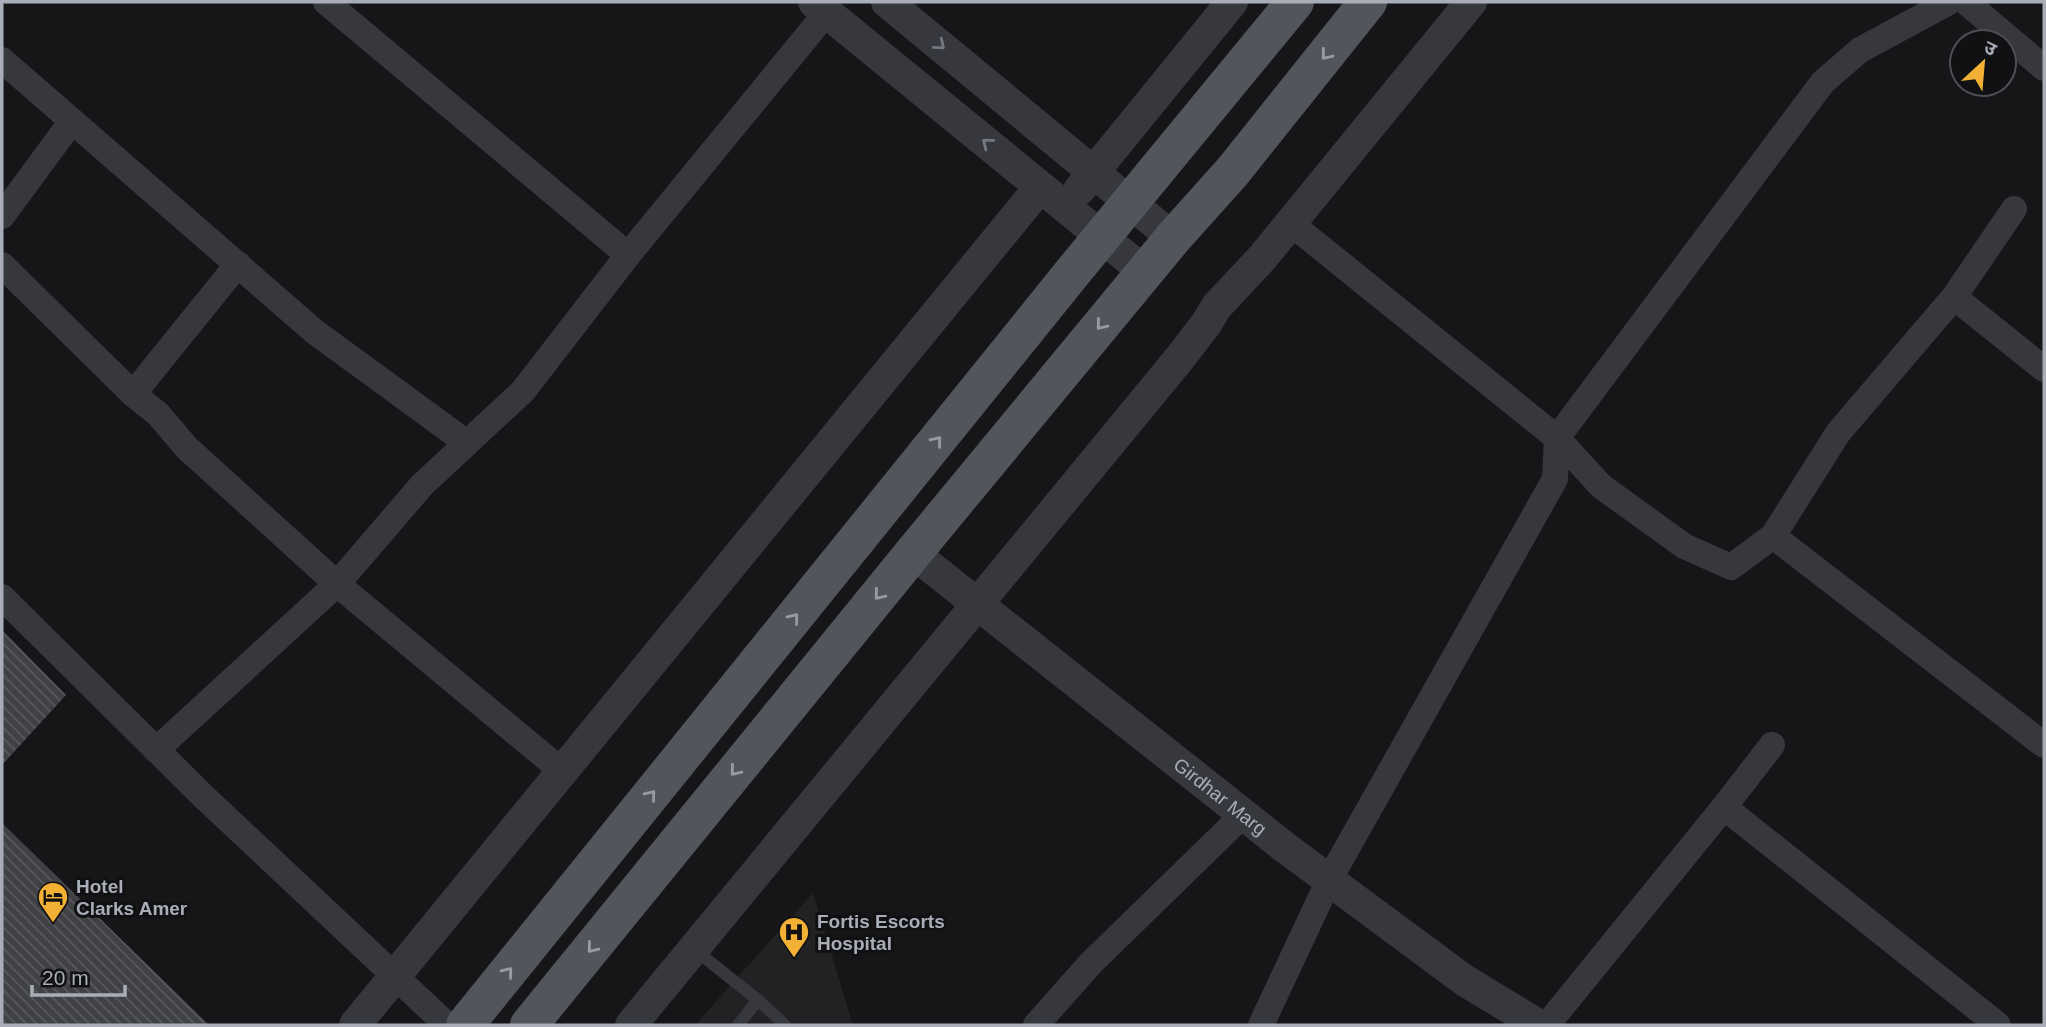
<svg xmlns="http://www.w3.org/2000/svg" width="2046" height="1027" font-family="Helvetica,'Noto Sans Devanagari',sans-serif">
<defs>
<pattern id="building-back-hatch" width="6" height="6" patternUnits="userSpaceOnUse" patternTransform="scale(1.75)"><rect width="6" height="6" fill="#404145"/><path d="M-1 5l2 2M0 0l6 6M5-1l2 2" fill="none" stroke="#595a5e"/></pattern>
</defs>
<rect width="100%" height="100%" fill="#161618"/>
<polygon fill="#222225" points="813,893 853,1025 695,1025"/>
<g fill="url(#building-back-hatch)">
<polygon points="2,630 66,695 2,765"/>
<polygon points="2,823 209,1025 2,1025"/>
</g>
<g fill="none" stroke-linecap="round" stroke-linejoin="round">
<g stroke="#37383d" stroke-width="12">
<polyline points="695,950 758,1000 785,1025"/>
<polyline points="738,1025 758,1000"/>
</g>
<g stroke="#37383d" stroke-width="26">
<polyline points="326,2 628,255"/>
<polyline points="1966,2 2044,68"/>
<polyline points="2,60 315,332 467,443"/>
<polyline points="2,216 72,121"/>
<polyline points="1289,222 1557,438 1823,82 1860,50 1949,2"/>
<polyline points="2,265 133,394 158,414 187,448 337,584 562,771"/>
<polyline points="1954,297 2044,369"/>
<polyline points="133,394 238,264"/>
<polyline points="1557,438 1601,486 1684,546 1731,567 1773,536 1838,433 1954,297 2014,209"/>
<polyline points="1773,536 2044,745"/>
<polyline points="2,597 203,796 447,1025"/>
<polyline points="156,750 337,584 422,485 523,391 628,255 827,12"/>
<polyline points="1724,807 1772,745"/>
<polyline points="1036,1025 1091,963 1244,814"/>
<polyline points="1261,1025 1329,880 1555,479 1557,438"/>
<polyline points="1547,1025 1724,807 1998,1025"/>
</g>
<g stroke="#37383d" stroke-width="32">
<polyline points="814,2 1146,273"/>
<polyline points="887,2 1173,238"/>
<polyline points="1079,190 1232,2"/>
<path id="s1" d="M913 553 1287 849 1464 980 1538 1025"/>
<polyline points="355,1025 1040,187"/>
<polyline points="631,1025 1179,359 1206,324 1217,306 1262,258 1471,2"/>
</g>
<g stroke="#53555c" stroke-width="38">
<polyline points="465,1025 1072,273 1295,2"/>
<polyline points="529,1025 913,553 1173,238 1233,171 1368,2"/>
</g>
</g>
<defs><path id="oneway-chevron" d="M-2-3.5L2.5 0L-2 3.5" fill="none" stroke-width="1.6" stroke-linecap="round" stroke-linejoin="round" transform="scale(1.75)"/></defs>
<g stroke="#757881">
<use href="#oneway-chevron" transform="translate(940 45) rotate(40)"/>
<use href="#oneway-chevron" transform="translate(987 143) rotate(-141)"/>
</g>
<g stroke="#979ba6">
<use href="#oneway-chevron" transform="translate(1326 55) rotate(129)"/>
<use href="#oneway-chevron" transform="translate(1101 325) rotate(129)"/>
<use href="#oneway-chevron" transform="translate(937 441) rotate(-51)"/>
<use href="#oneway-chevron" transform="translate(879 595) rotate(129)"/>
<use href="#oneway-chevron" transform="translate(794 618) rotate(-51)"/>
<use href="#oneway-chevron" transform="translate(735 771) rotate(129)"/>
<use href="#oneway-chevron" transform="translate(651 795) rotate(-51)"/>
<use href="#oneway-chevron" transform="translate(592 948) rotate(129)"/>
<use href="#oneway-chevron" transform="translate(508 972) rotate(-51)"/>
</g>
<defs>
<g id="hotel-pin" transform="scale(1.575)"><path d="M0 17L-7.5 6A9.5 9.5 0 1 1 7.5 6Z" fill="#f2b134" stroke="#111113"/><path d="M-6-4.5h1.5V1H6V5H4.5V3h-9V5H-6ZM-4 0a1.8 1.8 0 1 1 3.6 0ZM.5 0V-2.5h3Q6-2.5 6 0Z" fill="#111"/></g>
<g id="hospital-pin" transform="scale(1.575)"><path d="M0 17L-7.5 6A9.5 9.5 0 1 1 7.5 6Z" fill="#f2b134" stroke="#111113"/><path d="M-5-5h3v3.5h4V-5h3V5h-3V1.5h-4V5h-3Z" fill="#111"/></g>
</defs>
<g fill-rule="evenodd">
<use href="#hotel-pin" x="53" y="897"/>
<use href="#hospital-pin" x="794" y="932"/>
</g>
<g text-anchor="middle" stroke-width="6" stroke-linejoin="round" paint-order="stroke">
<g font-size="19" fill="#a8adb8" stroke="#111113">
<text dy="7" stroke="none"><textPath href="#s1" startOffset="392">Girdhar Marg</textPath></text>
</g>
<g font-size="19" font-weight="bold" fill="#a8adb8" stroke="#111113" text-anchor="start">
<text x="76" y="893">Hotel<tspan x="76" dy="22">Clarks Amer</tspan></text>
<text x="817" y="928">Fortis Escorts<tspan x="817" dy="22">Hospital</tspan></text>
</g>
</g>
<rect width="2046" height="1027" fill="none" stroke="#a8adb8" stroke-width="7"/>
<g transform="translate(1983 63) rotate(26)"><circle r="33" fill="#111113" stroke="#4d4f55" stroke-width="2"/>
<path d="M0-5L12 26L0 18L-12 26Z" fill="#f2b134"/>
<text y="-10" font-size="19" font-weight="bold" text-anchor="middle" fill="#a8adb8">उ</text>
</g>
<path d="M32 985v10h93v-10" fill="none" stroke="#a8adb8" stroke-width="3.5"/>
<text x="42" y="985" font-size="21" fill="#a8adb8" stroke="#111113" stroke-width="5" paint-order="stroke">20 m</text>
</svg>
